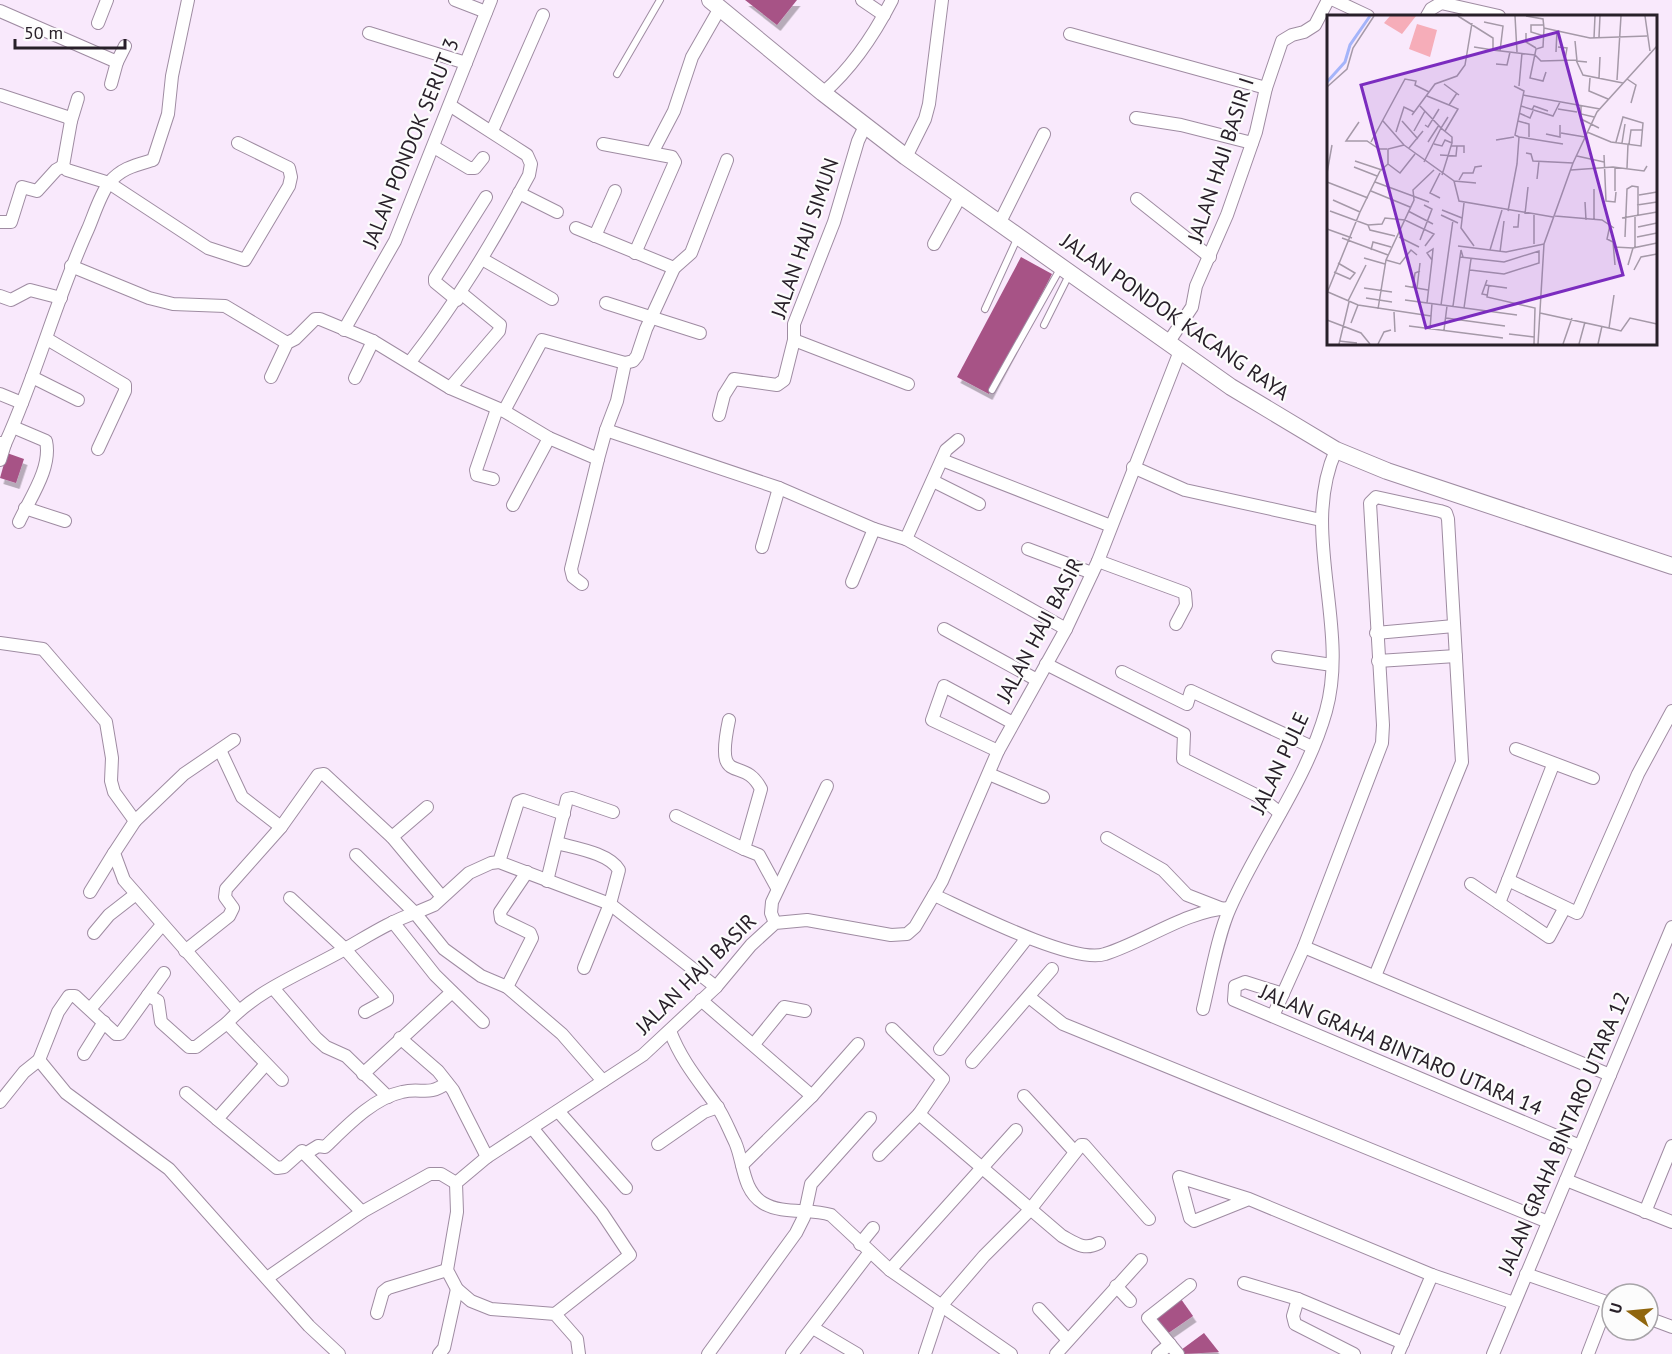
<svg xmlns="http://www.w3.org/2000/svg" width="1672" height="1354" font-family="'PT Sans',sans-serif">
<defs>
<filter id="shadow"><feDropShadow dx="3.5" dy="6" stdDeviation="0" flood-color="#0004"/></filter>
</defs>
<rect width="100%" height="100%" fill="#f9e9fc"/>
<g fill="#a75386" filter="url(#shadow)">
<polygon points="745,0 797,0 777,25"/>
<polygon points="1021,257 1052,274 989,394 957,377"/>
<polygon points="7,453 24,459 16,483 0,478"/>
<polygon points="1181,1299 1193,1316 1167,1334 1155,1316"/>
<polygon points="1204,1333 1219,1352 1184,1354 1181,1350"/>
</g>
<g fill="none" stroke-linecap="round" stroke-linejoin="round">
<g stroke="#9f8ca2" stroke-width="8">
<g id="service">
<polyline points="617,74 660,0"/>
<polyline points="985,309 1017,239"/>
<polyline points="1044,325 1069,275"/>
<polyline points="992,390 1060,269"/>
</g>
</g>
<g stroke="#9f8ca2" stroke-width="14">
<g id="minor">
<polyline points="455,0 486,12"/>
<polyline points="862,0 884,15"/>
<polyline points="1334,0 1368,16"/>
<polyline points="0,11 117,62 125,46"/>
<polyline points="1427,16 1431,9 1441,3 1499,16"/>
<polyline points="98,23 107,0"/>
<polyline points="369,33 466,63"/>
<polyline points="1070,34 1266,88"/>
<polyline points="111,84 117,62"/>
<path d="M823 93C853 67 874 35 892 0"/>
<polyline points="0,95 67,117 71,121 63,166 67,170 109,183 208,248 245,260 289,186 291,177 289,168 238,143"/>
<polyline points="1136,118 1181,125 1252,143"/>
<polyline points="71,121 78,98"/>
<polyline points="492,131 543,15"/>
<polyline points="603,144 672,157 675,162 635,253"/>
<polyline points="434,147 469,168 475,168 483,158"/>
<polyline points="652,153 674,111 692,57 720,8"/>
<polyline points="906,157 925,119 929,104 942,0"/>
<polyline points="519,193 557,212"/>
<polyline points="1137,199 1210,257"/>
<polyline points="0,222 11,222 22,187 37,191 56,170 63,166"/>
<polyline points="1000,222 1044,134"/>
<polyline points="576,228 674,268"/>
<polyline points="595,236 615,191"/>
<polyline points="934,244 961,195"/>
<polyline points="482,259 552,299"/>
<polyline points="71,266 149,298 173,304 225,306 287,343"/>
<polyline points="0,296 11,300 30,290 61,298"/>
<polyline points="457,300 435,282 435,278 486,197"/>
<polyline points="606,303 700,333"/>
<polyline points="344,330 395,241 491,0"/>
<polyline points="47,339 125,385 125,391 98,449"/>
<polyline points="794,340 908,384"/>
<polyline points="1168,343 1192,307 1196,286 1227,215 1256,132 1266,88 1282,41 1292,35 1304,32 1315,25 1328,0"/>
<path d="M410 362C458 300 492 244 529 175L531 164 527 155 451 106"/>
<polyline points="32,377 78,400"/>
<polyline points="271,377 287,343 295,339 315,319 320,319 373,341 450,388 504,411 549,438 598,459 606,430 779,488 874,529 906,539 1066,629"/>
<polyline points="355,378 373,341"/>
<polyline points="450,388 499,331 500,325 461,293"/>
<polyline points="0,394 22,403"/>
<polyline points="504,411 542,340 625,363"/>
<polyline points="719,415 724,395 734,379 777,385 784,380 794,340 794,324 834,222 858,141 865,126"/>
<path d="M13 427 46 441C52 468 30 498 19 522"/>
<polyline points="606,430 617,401 625,363 633,361 637,356 646,329 674,268 691,253 727,160"/>
<path d="M0 443 5 444C37 374 56 299 88 229 94 215 100 195 109 183 121 168 136 165 153 160L168 114 172 76 188 0"/>
<polyline points="0,460 5,444"/>
<polyline points="942,460 1111,526"/>
<polyline points="1133,467 1185,490 1321,520"/>
<polyline points="493,479 477,475 476,470 497,409"/>
<polyline points="933,481 979,504"/>
<polyline points="513,505 549,438"/>
<polyline points="25,508 65,521"/>
<polyline points="906,539 946,450 958,440"/>
<polyline points="762,547 779,488"/>
<polyline points="1028,549 1092,573"/>
<polyline points="1098,561 1185,593 1186,605 1176,624"/>
<polyline points="852,582 874,529"/>
<polyline points="582,584 573,577 571,569 598,459"/>
<polyline points="944,629 1037,680"/>
<polyline points="1376,633 1454,626"/>
<polyline points="0,643 43,649 106,722 112,758 111,781 114,792 135,821 114,853 124,880 239,1011"/>
<polyline points="1278,657 1332,665"/>
<polyline points="1378,661 1456,656"/>
<polyline points="1046,664 1184,734 1183,759 1260,797 1280,813"/>
<polyline points="1122,672 1187,704 1191,691 1312,747"/>
<path d="M729 720C714 791 743 753 761 789L744 849 759 855 777 888"/>
<polyline points="1516,749 1593,778"/>
<polyline points="220,750 242,797 281,827 318,775 324,774 392,837 442,897"/>
<polyline points="998,751 932,720 944,686 1013,723"/>
<polyline points="989,774 1043,797"/>
<polyline points="676,816 744,849"/>
<polyline points="135,821 184,774 234,740"/>
<polyline points="392,837 427,807"/>
<polyline points="1107,838 1163,870 1187,895 1223,909"/>
<path d="M557 843C575 848 609 853 619 870L610 904 584 968"/>
<polyline points="356,855 415,913 434,905 469,873 491,863 499,862 610,904 716,987"/>
<polyline points="499,862 518,802 523,800 564,814"/>
<polyline points="1508,880 1577,913 1638,774 1672,711"/>
<polyline points="547,881 567,799 572,798 613,812"/>
<polyline points="1471,884 1549,937 1564,909"/>
<polyline points="90,892 114,853"/>
<path d="M934 895C967 910 1074 965 1105 954 1146 941 1185 911 1229 908"/>
<polyline points="290,898 345,949 387,997 387,1000 365,1012"/>
<polyline points="1499,903 1553,765"/>
<polyline points="393,922 435,975 483,1022"/>
<polyline points="775,923 771,913 772,902 827,786"/>
<polyline points="94,933 109,915 136,894"/>
<polyline points="1304,947 1610,1075"/>
<polyline points="185,951 229,916 233,908 225,897 226,889 281,827"/>
<polyline points="164,973 120,1034 116,1034 75,996 69,996 58,1012 39,1060 66,1093 169,1169 309,1326 339,1354"/>
<polyline points="507,987 532,938 530,933 501,919 500,912 527,872"/>
<polyline points="274,989 316,1038 326,1047 346,1056 388,1097"/>
<polyline points="1283,994 1245,982 1235,986 1234,1000 1580,1146"/>
<polyline points="148,995 158,1001 161,1022 189,1047 196,1047 227,1023"/>
<polyline points="1029,997 1063,1024 1548,1222"/>
<polyline points="701,1000 812,1096 858,1044"/>
<polyline points="90,1009 162,925"/>
<path d="M1203 1009C1210 980 1218 934 1230 908 1259 842 1306 782 1326 711 1350 625 1299 532 1336 450"/>
<polyline points="1273,1016 1304,947 1382,743 1383,725 1370,503 1376,497 1440,511 1446,513 1448,519 1462,762 1375,976"/>
<polyline points="892,1029 943,1079 919,1114"/>
<path d="M670 1031C681 1060 698 1080 716 1105 724 1116 729 1130 735 1142 744 1162 742 1190 763 1203 783 1215 810 1208 831 1215L890 1270 1011 1354"/>
<polyline points="400,1038 438,1071 453,1090 487,1157"/>
<polyline points="754,1044 784,1007 805,1011"/>
<polyline points="940,1049 1027,938"/>
<polyline points="84,1054 104,1022"/>
<polyline points="972,1062 1052,969"/>
<polyline points="266,1064 217,1119 277,1168 284,1167 302,1151 362,1212"/>
<polyline points="363,1074 452,992"/>
<path d="M282 1080 227 1023C258 989 305 972 345 949 368 936 389 922 415 913L444 949 481 976 507 987 562 1034 603 1081"/>
<polyline points="186,1093 217,1119"/>
<polyline points="1024,1096 1075,1152"/>
<polyline points="0,1102 24,1072 39,1060"/>
<polyline points="558,1111 626,1188"/>
<polyline points="533,1129 602,1213 630,1255 555,1314"/>
<polyline points="658,1144 704,1112 718,1107"/>
<path d="M305 1154 318 1146 325 1147C346 1127 373 1098 402 1092 422 1087 427 1097 447 1083"/>
<path d="M879 1155 919 1114 1062 1236C1075 1243 1084 1251 1099 1243"/>
<polyline points="742,1165 812,1096"/>
<polyline points="1566,1180 1672,1222"/>
<polyline points="1249,1199 1194,1221 1190,1218 1179,1177 1249,1199 1432,1275 1514,1303"/>
<polyline points="1645,1212 1672,1146"/>
<polyline points="860,1244 873,1228"/>
<polyline points="890,1270 1016,1130"/>
<polyline points="1526,1274 1612,1304"/>
<polyline points="267,1278 362,1212 430,1174 441,1174 456,1183"/>
<polyline points="1244,1283 1298,1299 1403,1343"/>
<polyline points="1116,1286 1130,1301"/>
<polyline points="1298,1299 1293,1316 1295,1324 1354,1354"/>
<polyline points="1039,1309 1067,1339"/>
<polyline points="377,1313 383,1292 388,1288 447,1270"/>
<polyline points="1648,1318 1672,1327"/>
<polyline points="813,1328 857,1354"/>
<polyline points="439,1354 444,1348 457,1289"/>
<polyline points="579,1354 577,1339 555,1314 491,1309 471,1301 457,1289 447,1270 457,1212 456,1183 487,1157 643,1055 716,987 751,945 775,923 807,920 891,935 907,934 915,927 942,881 998,751 1066,629 1098,561 1180,351"/>
<polyline points="708,1354 796,1233 804,1217 811,1184 870,1118"/>
<polyline points="792,1354 870,1252"/>
<polyline points="925,1354 941,1306 984,1256 1029,1211 1081,1145 1084,1145 1149,1219"/>
<polyline points="1056,1354 1141,1260"/>
<polyline points="1158,1354 1170,1344"/>
<polyline points="1178,1354 1148,1318 1190,1285"/>
<polyline points="1398,1354 1432,1275"/>
<polyline points="1493,1354 1672,927"/>
<polyline points="1588,1354 1608,1302"/>
</g>
</g>
<g stroke="#9f8ca2" stroke-width="18">
<polyline id="secondary" points="710,0 823,93 906,157 1231,387 1336,450 1387,471 1672,566"/>
</g>
<use href="#service" stroke="#fff" stroke-width="6"/>
<use href="#minor" stroke="#fff" stroke-width="12"/>
<use href="#secondary" stroke="#fff" stroke-width="16"/>
</g>
<g text-anchor="middle" stroke-width="4.5" stroke-linejoin="round" paint-order="stroke">
<g font-size="21" fill="#282029" stroke="#fcfcfc">
<text transform="translate(411 143) rotate(-68)" y="7">JALAN PONDOK SERUT 3</text>
<text transform="translate(1221 160) rotate(-72)" y="7">JALAN HAJI BASIR I</text>
<text transform="translate(805 238) rotate(-71)" y="7">JALAN HAJI SIMUN</text>
<text transform="translate(1175 317) rotate(35)" y="7">JALAN PONDOK KACANG RAYA</text>
<text transform="translate(1040 630) rotate(-62)" y="7">JALAN HAJI BASIR</text>
<text transform="translate(1280 763) rotate(-65)" y="7">JALAN PULE</text>
<text transform="translate(696 974) rotate(-45)" y="7">JALAN HAJI BASIR</text>
<text transform="translate(1401 1050) rotate(23)" y="7">JALAN GRAHA BINTARO UTARA 14</text>
<text transform="translate(1564 1133) rotate(-67)" y="7">JALAN GRAHA BINTARO UTARA 12</text>
</g>
</g>
<g transform="translate(1327 15)">
<rect width="330" height="330" fill="#f9e9fc"/>
<path d="M63 1H89L75 19 57 8ZM90 9 110 15 103 42 82 34Z" fill="#f6adb9"/>
<path fill="none" stroke="#a4b4fa" stroke-width="3" d="M0 67 18 47 23 30 43 1"/>
<path fill="none" stroke="#a599a8" stroke-width="1.5" d="M131 1 166 23V35L208 40M188 1 190 37M199 1 216 4 217 13 216 32 209 34 203 63 216 66 219 57M318 1 323 36M157 7 176 11 173 36M217 10H204V17L217 21M217 13 263 23 320 21M199 18V27L209 33M272 22 273 1M267 23 268 1M248 26 250 46 260 47M147 32 166 35M231 32 240 33 238 45M229 37 230 15M208 40 214 46 249 45 256 60 296 68M169 49 180 50 183 37M263 63 262 76 281 84M272 63 273 42M300 64 309 70 304 88M290 65 294 1M117 69 132 80M192 71 195 38M0 72 20 54 26 33 47 1M196 80 273 94M100 81 122 90M254 90V99L267 102M93 91 114 113 97 147M194 91 226 101 233 87M231 94 250 97M205 95 207 91 221 96M192 98 203 103 206 96M85 100 108 69 130 61 138 50 145 8M254 104 272 113M56 106 77 130M75 106 91 124M191 106 202 109V122M32 107 19 126H40L52 134H60M98 110 101 112 112 94M87 116 98 96M118 116 131 94 122 90 130 78M69 117 77 92 87 97M260 117 284 127 314 131 316 108 296 102 289 127M234 118 258 122M219 119 233 122V110M192 122 236 129M169 125 187 122M44 127 78 64 89 66 88 70 102 77M101 127 112 110M295 128 298 109M107 129 115 131 118 125 125 128M302 129 304 115H316M77 130 127 166 132 186 226 202M124 131H137V138M82 133 96 116M199 138 204 139 206 146 246 148M113 140 129 141 130 131M277 140 279 186 288 187 289 177M250 141 277 147M28 146 55 155M61 149 73 158 88 139M27 152 50 161M300 153 301 129M244 155 286 152 317 156 320 151M0 158 5 130M115 160 125 128V122L114 113 121 102M210 164 212 146M132 165 136 158H146L148 152 155 151M127 166 149 168M0 167 41 183M48 167 102 187M44 176 83 192M288 176V152M312 180 330 177M113 183 103 178 113 158M6 185 33 197M258 187 259 205M137 188 134 213 147 231M310 190 330 187M115 195 135 203M3 196 41 210 55 209 58 203 78 205 107 219 98 231M81 196 106 209M181 196 190 149 192 122 188 120 197 76 187 71M198 199 201 172M114 200 131 208M228 201 275 205 287 213M295 203 330 197M267 205V174M41 210 43 215 68 221M283 210 280 224 286 227 288 250M186 212H191L192 199M311 212 330 208M0 214 25 223M72 222 92 232M298 222 300 174 305 171 311 172V201M310 222 330 218M15 223 61 240M93 225 105 194 97 190M207 229V200M131 231 179 237 217 229M287 232 306 233M308 232V202M44 235 46 227 64 232M163 235 175 195M173 237 177 206M133 242 177 247 212 236V248L177 259 143 255M37 243 58 249M59 245 73 249 84 235 90 240M301 250 306 233 330 228M307 255 314 242 330 239M7 257 23 264 28 258 11 248M158 270 180 273M162 270 160 282 208 293 207 329M78 271 101 275M37 273 65 277M86 273 88 258 93 256M90 273 93 248M1 277 31 290 104 301M0 278 33 197 53 156 61 149V134L77 130M160 280 155 279 160 265M39 283 65 287M78 285 190 300M21 286 39 250M100 288 105 245 106 234 100 238 105 245M114 290 126 205M126 291 134 235 136 242M137 293 144 244M51 294 59 245 87 185 86 175 107 155M67 297 68 317M213 298 282 313 287 280M119 303 178 311M0 305 34 318 43 329M24 308 31 290M82 311 176 323M282 313 294 316 303 303 330 309M103 314 105 288M117 315 120 291M182 319 207 322M12 326 30 328M12 329 22 287M51 329 57 317 64 315M211 329 217 229 246 148 270 97 330 31M236 329 245 303M252 329 258 307M271 329 275 311"/>
<path fill="#7b2cbf" fill-opacity="0.15" stroke="#7b2cbf" stroke-width="3" d="M231 17 296 260 99 313 34 70Z"/>
<rect width="330" height="330" fill="none" stroke="#282029" stroke-width="3"/>
</g>
<g transform="translate(1630 1312) rotate(285)"><circle r="28" fill="#fcfcfc" stroke="#a7a4a8" stroke-width="1.5"/>
<path d="M0-4.5L10 22L0 15L-10 22Z" fill="#90660e"/>
<text y="-9" font-size="16" font-weight="bold" text-anchor="middle" fill="#282029">U</text>
</g>
<path d="M15 39v9h110v-9" fill="none" stroke="#282029" stroke-width="3"/>
<text x="24" y="39" font-size="18" fill="#282029" stroke="#fcfcfc" stroke-width="4.5" paint-order="stroke">50 m</text>
</svg>
